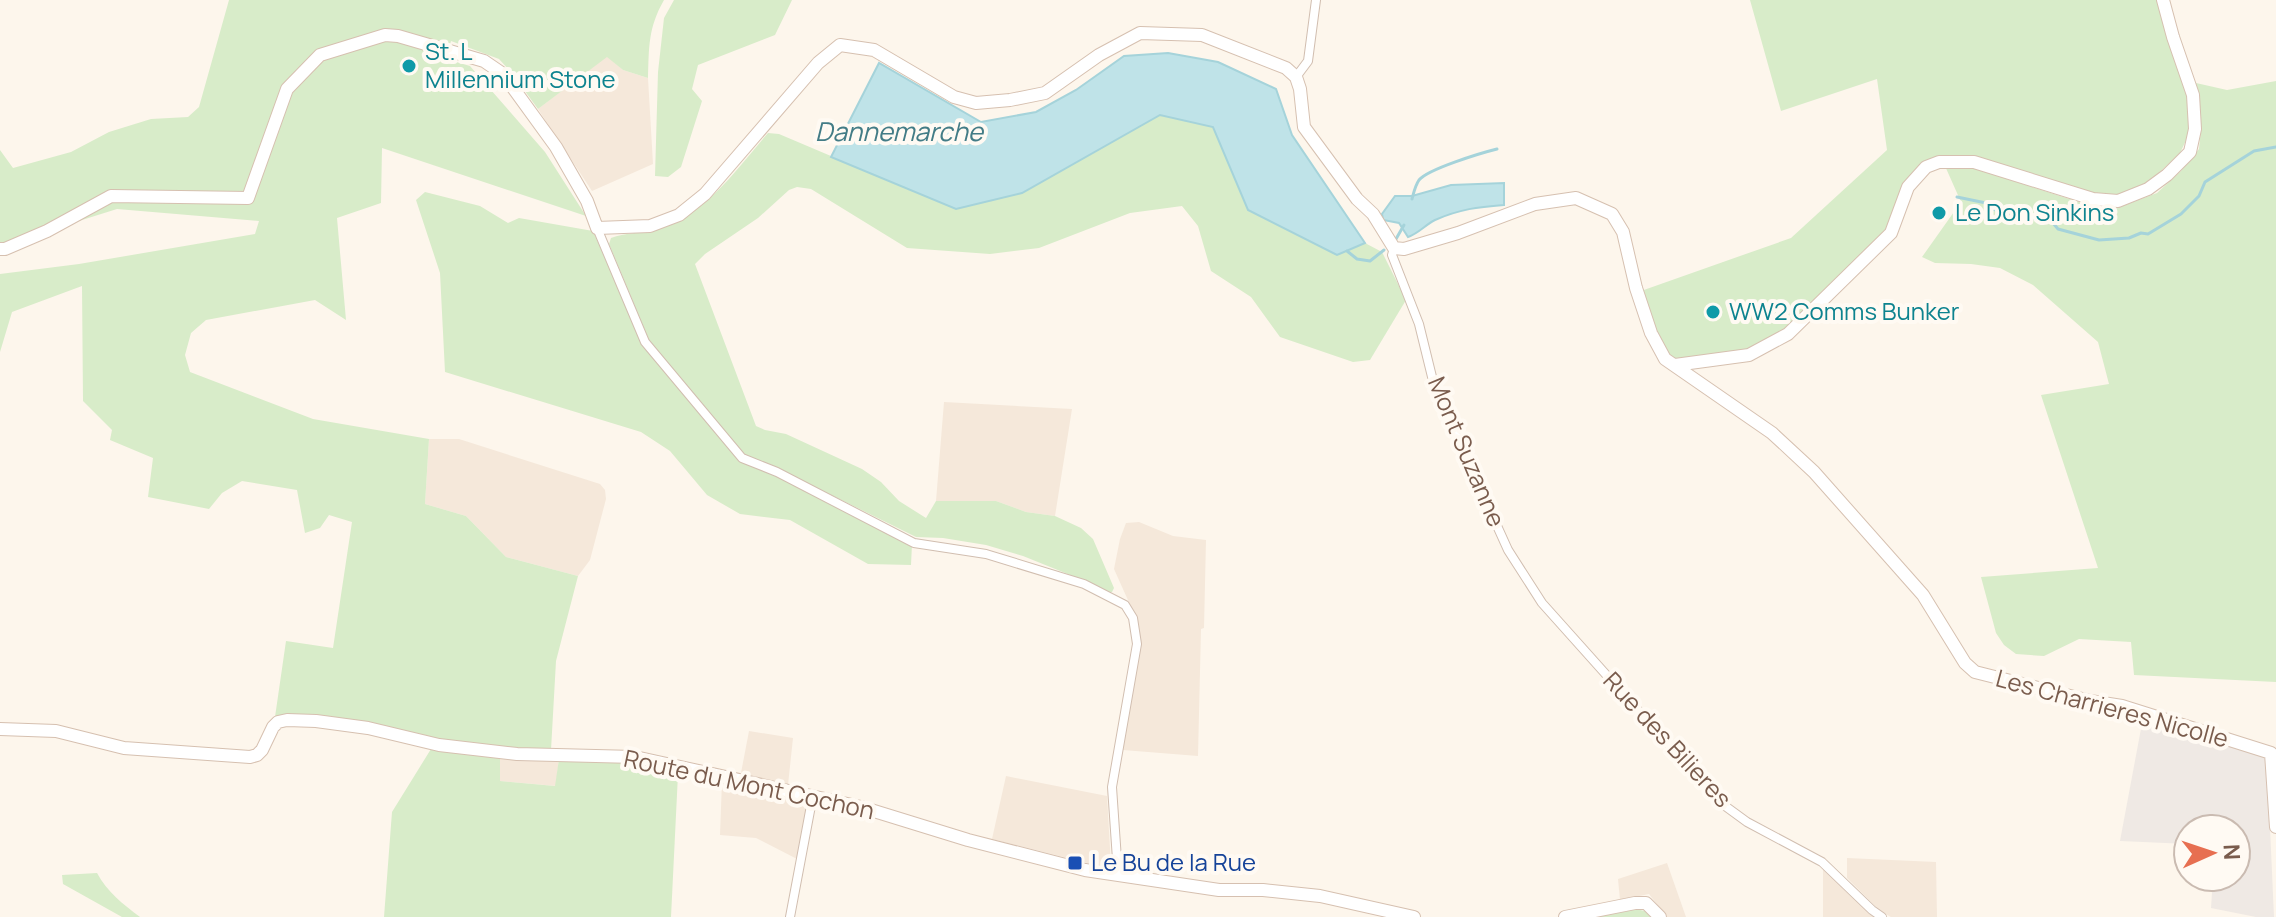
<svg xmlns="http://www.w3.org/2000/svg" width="2276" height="917" font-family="Manrope,sans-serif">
<rect width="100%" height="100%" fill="#fdf6ec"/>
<g fill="#f5e8da">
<polygon points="607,56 623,70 648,78 653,164 592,191 538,109"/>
<polygon points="944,402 1072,409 1055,516 1026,512 996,501 936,501"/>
<polygon points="429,439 459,439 600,484 605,490 606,499 590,560 578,576 506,557 466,516 425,504"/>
<polygon points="1139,522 1173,536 1206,540 1204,628 1201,629 1198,756 1123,750 1136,618 1114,569 1120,539 1126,523"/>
<polygon points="749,731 793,738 788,785 741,773"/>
<polygon points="500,757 559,759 556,786 499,781"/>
<polygon points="1006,776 1107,796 1111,866 1107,868 992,839"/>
<polygon points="722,781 807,798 808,806 799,860 756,838 720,835"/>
<polygon points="1847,858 1936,862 1937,917 1891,917 1880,911 1847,878"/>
<polygon points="1667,863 1686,917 1667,917 1649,894 1620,900 1618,879"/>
<polygon points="1823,869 1875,917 1876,917 1823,917"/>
</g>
<polygon fill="#efe9e4" points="2143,718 2263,754 2267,760 2274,917 2256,917 2211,908 2213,877 2236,877 2236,829 2188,829 2188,844 2120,841"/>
<g fill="#d8ecc9">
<path d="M229 0H664C648 28 649 47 648 78L623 70 607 57 538 109 511 72 499 59 451 41 446 59 470 66 545 152 586 216 382 148 381 203 337 218 346 320 315 300 206 320 191 333 185 355 190 372 313 419 429 439 425 504 466 516 506 557 578 576 556 661 551 750 505 749 429 738 322 715 275 717 286 641 333 648 352 522 329 515 320 528 305 533 297 490 242 481 222 493 209 509 148 497 153 458 110 440 112 430 83 401 82 286 12 312 0 352V274L79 264 255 234 259 221 117 209 47 231 0 249V150L13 168 71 152 109 132 151 119 188 117 199 107Z"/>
<polygon points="674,0 792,0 775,35 698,65 692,89 702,101 681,167 668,177 655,176 658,72 664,18"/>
<path d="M1750 0H2157L2188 100 2189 134 2180 153 2145 186 2117 195H2097L1975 157 1932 159 1889 227 1784 330 1745 350 1676 361C1657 351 1647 311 1641 291L1791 238 1887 150 1877 79 1781 111Z"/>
<polygon points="2276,81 2276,682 2134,675 2131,642 2079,639 2044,656 2016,654 2004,645 1996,633 1981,577 2098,568 2041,395 2109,384 2098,342 2033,285 2000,268 1971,264 1935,263 1922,257 1961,202 1945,166 1970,167 2085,204 2110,210 2125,205 2157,193 2181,171 2199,149 2201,129 2196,83 2227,90"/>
<path d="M1160 115 1213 127 1248 210 1337 255 1365 243 1382 252 1406 300 1370 360 1353 362 1280 337 1251 297 1211 271 1198 226 1182 206 1130 213 1039 248 990 254 907 248 811 189 797 187 789 190 758 218 705 254 695 264 756 426 765 430 786 434 862 469 881 482 899 501 926 518 936 501H996L1026 512 1055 516 1081 528 1093 539 1114 588 1112 592H1105L1095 585 1023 556 986 545 943 538 916 537 779 469 746 455 736 447 649 340 609 244 611 238C625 233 640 233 654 230 705 216 735 171 768 133L779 134 956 209 1022 193Z"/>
<polygon points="425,192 480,206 508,223 519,218 593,231 643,344 740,461 797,485 912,544 911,565 868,564 790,520 740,514 707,495 670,451 641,432 445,372 440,273 416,200"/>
<polygon points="431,749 500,757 500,781 555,786 559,759 625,760 678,774 671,917 384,917 392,812"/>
<path d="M97 873C107 892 123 904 140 917H122L63 884 62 875Z"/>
<polygon points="1635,909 1645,911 1653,917 1593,917"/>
</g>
<g fill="#bfe3e8" stroke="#a5d3da" stroke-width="2">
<polygon points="1168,53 1218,62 1276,89 1292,135 1365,243 1337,255 1248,210 1213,127 1160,115 1022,193 956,209 831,157 879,63 981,122 1036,112 1076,90 1124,56"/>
<path d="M1504 183V205C1478 207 1460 209 1435 220 1425 225 1419 233 1408 237L1399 223 1383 220 1382 214 1395 196H1412L1451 185Z"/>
</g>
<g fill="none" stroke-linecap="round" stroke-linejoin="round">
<g stroke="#a5d3da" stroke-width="3">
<polyline points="1957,197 1986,203 1992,209 2053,223 2058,229 2099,240 2129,238 2141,233 2148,234 2181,214 2199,196 2205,182 2254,151 2276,147"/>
<path d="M1412 199C1414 192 1415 186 1419 180 1428 169 1481 153 1497 149"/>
<polyline points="1396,239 1404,225"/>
<polyline points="1347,251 1357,259 1370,261 1384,250"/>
</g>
<g stroke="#d1beb0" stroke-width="10">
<g id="street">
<polyline points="1296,77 1308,61 1316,0"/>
<polyline points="597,228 645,342 742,458 777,472 914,543 986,554 1084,584 1125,605 1133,618 1137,644 1112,787 1118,874"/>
<polyline points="1394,248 1392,255 1419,324 1435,389 1508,550 1542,603 1721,803 1747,822 1822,862 1872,910 1882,917"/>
<polyline points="790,917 813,795"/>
</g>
</g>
<g stroke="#d6c0b0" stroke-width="14">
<g id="secondary">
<polyline points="0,249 5,249 47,231 111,196 248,198 287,89 320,55 385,35 398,36 484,61 503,74 556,147 587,201 597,228 650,226 679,215 705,194 818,63 840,45 874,50 954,97 976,103 1010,100 1045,93 1099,55 1140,33 1202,35 1286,68 1296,77 1300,89 1304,127 1357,199 1373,214 1394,248 1404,249 1458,233 1535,204 1576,198 1612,214 1623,232 1636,288 1651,333 1665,359 1772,433 1814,472 1923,595 1965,663 1975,672 2090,701 2122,706 2271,753 2276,827"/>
<polyline points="1675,365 1749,355 1788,334 1891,233 1908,187 1926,167 1939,162 1974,162 2093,199 2118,201 2148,189 2167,175 2190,152 2195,129 2193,95 2173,37 2163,0"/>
<polyline points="0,729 56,731 124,748 250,757 257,755 262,750 273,727 278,722 287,720 316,721 368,728 439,745 517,754 635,757 861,807 968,840 1085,870 1219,890 1263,890 1320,896 1414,917"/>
<polyline points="1565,917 1635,903 1646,903 1660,917"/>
</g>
</g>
<use href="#street" stroke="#fff" stroke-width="8"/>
<use href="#secondary" stroke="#fff" stroke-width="12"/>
</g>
<g fill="#0f9aa8" stroke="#fffaf3" stroke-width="3">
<circle cx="409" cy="66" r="8"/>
<circle cx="1939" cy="213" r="8"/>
<circle cx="1713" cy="312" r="8"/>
</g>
<rect fill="#1a4fb4" stroke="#fffaf3" stroke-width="3" x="1067" y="855" width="16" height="16" rx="4"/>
<g text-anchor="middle" stroke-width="8" stroke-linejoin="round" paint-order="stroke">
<g font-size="24" fill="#0d838f" stroke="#fffaf3" text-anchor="start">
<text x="425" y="60">St. L<tspan x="425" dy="28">Millennium Stone</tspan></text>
<text x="1955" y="221">Le Don Sinkins</text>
<text x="1729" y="320">WW2 Comms Bunker</text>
</g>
<g font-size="24" fill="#7a5c4d" stroke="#fffaf3">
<text transform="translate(1466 452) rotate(67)" y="8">Mont Suzanne</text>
<text transform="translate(2112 709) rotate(15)" y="8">Les Charrieres Nicolle</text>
<text transform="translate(1667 740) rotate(47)" y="8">Rue des Bilieres</text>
<text transform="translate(749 785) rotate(12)" y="8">Route du Mont Cochon</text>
</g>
<g font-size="24" fill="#164399" stroke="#fffaf3" text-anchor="start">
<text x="1091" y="871">Le Bu de la Rue</text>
</g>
<g font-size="26" font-style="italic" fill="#437c86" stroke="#fffaf3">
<text x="899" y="141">Dannemarche</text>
</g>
</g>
<g transform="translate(2212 853) rotate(87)"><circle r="38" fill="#fffaf3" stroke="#cabbb1" stroke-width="2"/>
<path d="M0-6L14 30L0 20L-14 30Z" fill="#e76f51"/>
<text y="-12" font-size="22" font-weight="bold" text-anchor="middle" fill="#7a5c4d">N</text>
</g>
</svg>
